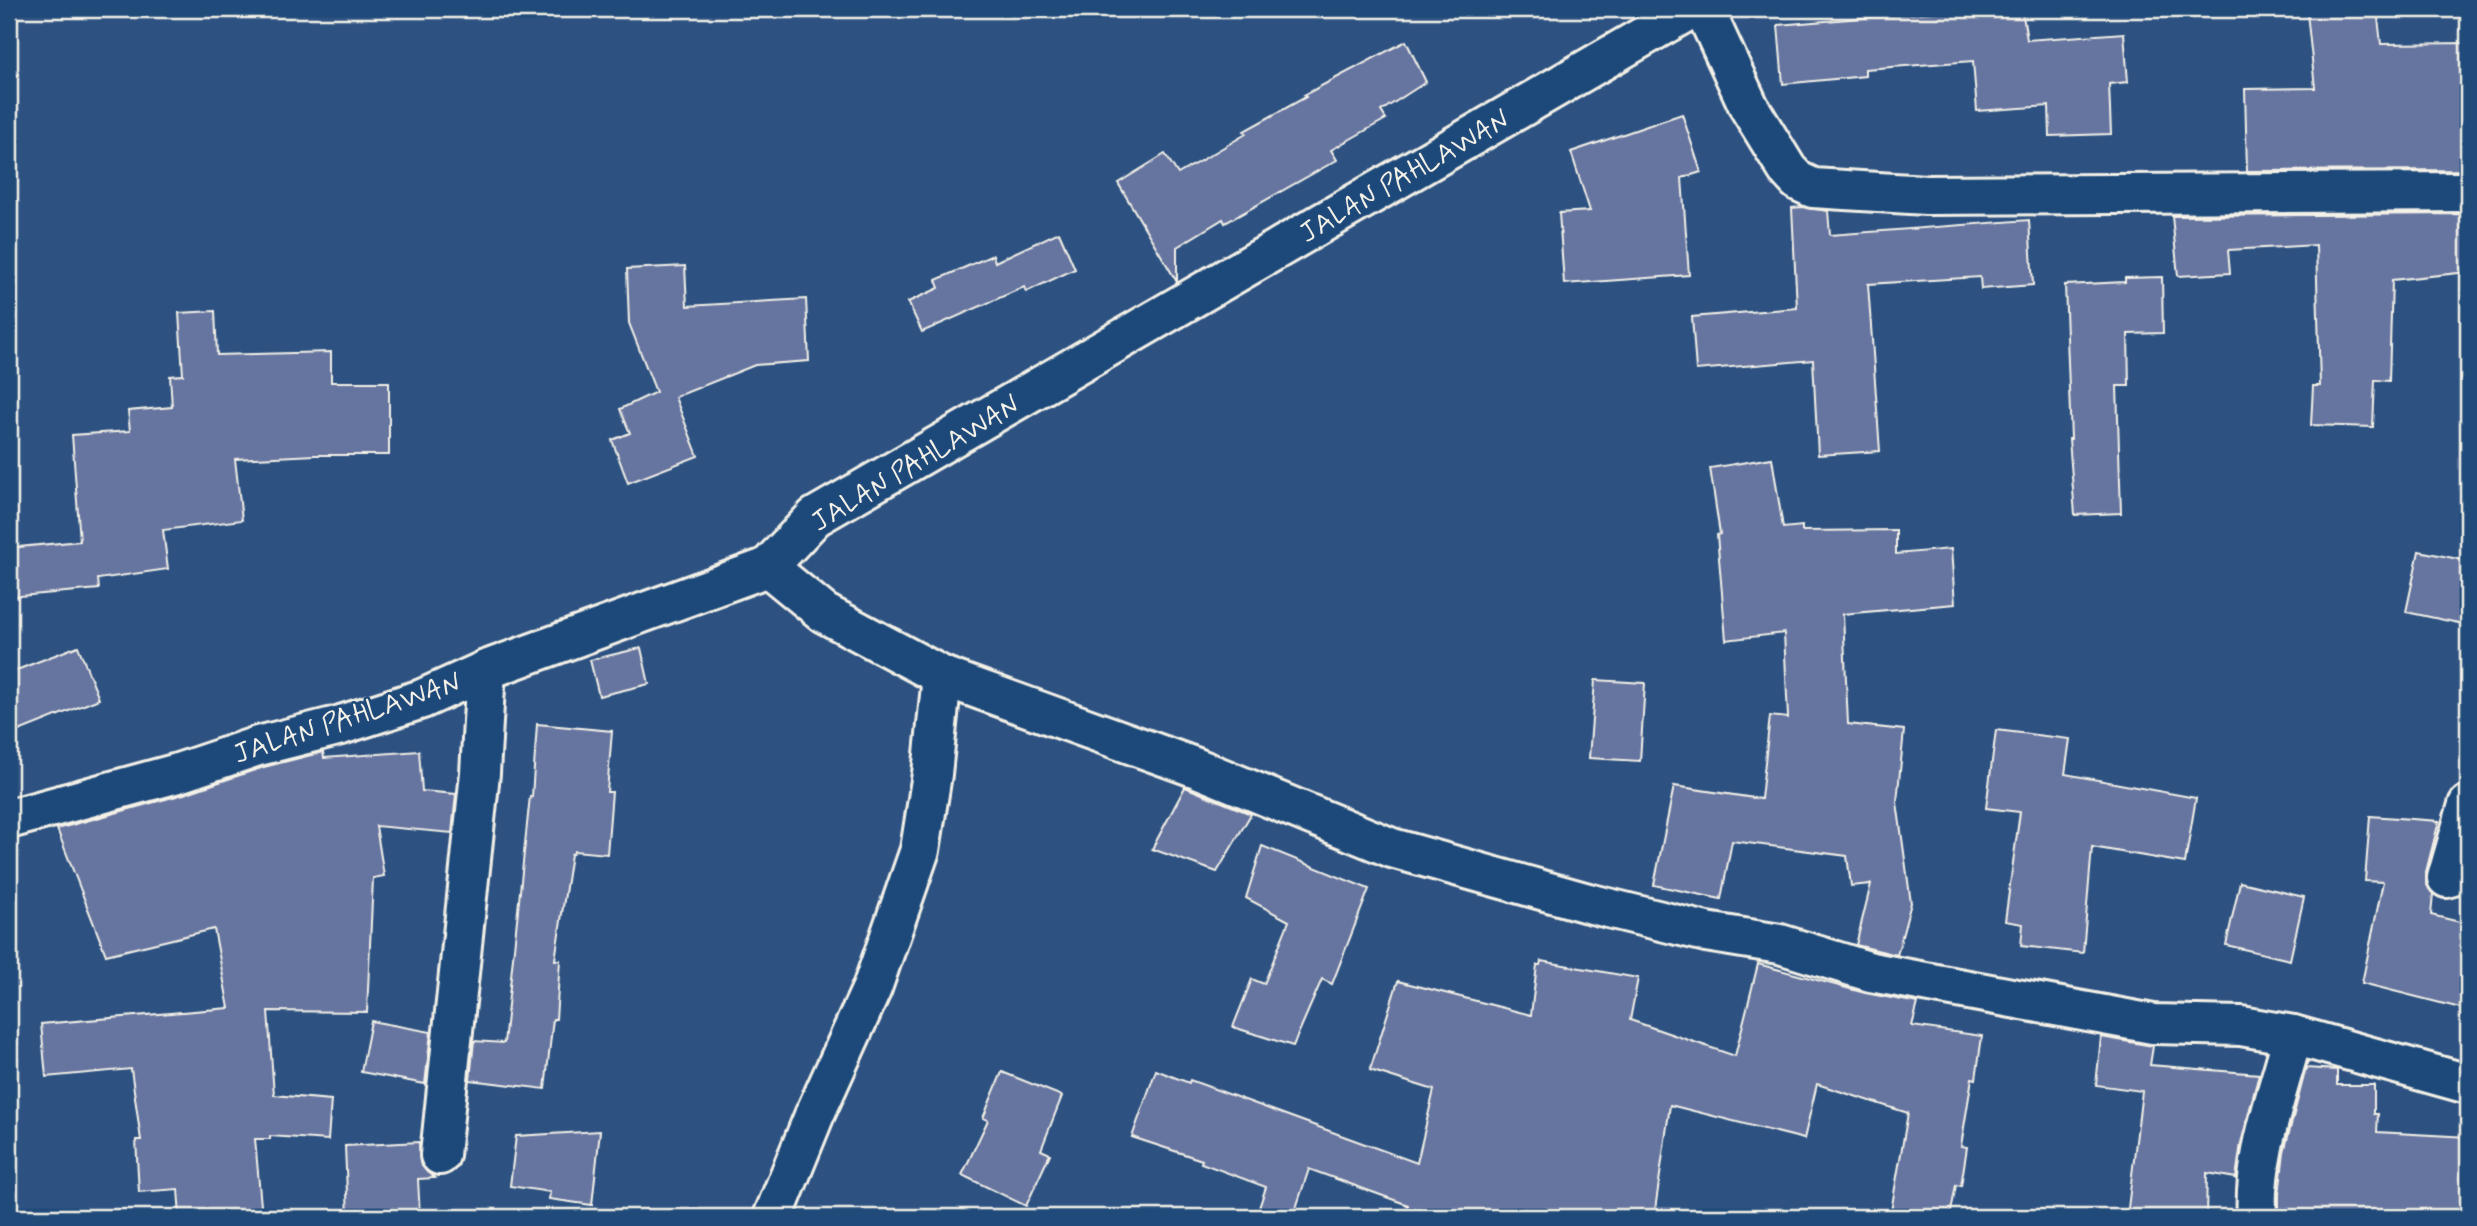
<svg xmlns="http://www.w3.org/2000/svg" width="2477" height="1226" font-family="Mynerve,sans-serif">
<rect width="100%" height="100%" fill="#2d5282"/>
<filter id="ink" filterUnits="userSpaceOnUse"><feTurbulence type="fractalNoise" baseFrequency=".0143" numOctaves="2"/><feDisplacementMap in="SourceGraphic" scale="14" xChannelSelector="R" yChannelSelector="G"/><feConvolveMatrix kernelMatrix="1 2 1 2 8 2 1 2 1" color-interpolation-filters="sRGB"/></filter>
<g filter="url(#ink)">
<g fill="#6674a0" stroke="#f4f1e8" stroke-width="2">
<polygon points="1969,9 2022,9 2027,40 2124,33 2128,82 2109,84 2111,134 2050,136 2049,106 1977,111 1973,61 1865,69 1865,76 1783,84 1778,25"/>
<polygon points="2351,9 2377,9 2381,44 2468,43 2468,170 2247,171 2245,89 2315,88 2307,13"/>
<polygon points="1406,41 1426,82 1381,111 1386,119 1331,150 1337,160 1225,223 1223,219 1177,247 1177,282 1118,183 1165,154 1178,174 1246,134 1244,131 1306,97 1304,95"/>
<polygon points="1682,114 1701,172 1682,178 1689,275 1564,284 1559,213 1590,211 1571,152"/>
<polygon points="1802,207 1828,211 1830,235 2029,220 2033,285 1981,289 1980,277 1868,284 1880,451 1818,455 1813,360 1696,370 1692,317 1797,308 1792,208"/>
<polygon points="2468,214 2468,272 2392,280 2389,381 2375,380 2373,427 2311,425 2313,386 2320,386 2316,245 2228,250 2230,273 2178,276 2172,216"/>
<polygon points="1059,232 1075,269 1026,292 1024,287 922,332 908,302 939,288 936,280 993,255 995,262"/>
<polygon points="685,266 687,306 806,299 809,361 755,365 675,397 698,456 628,483 612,440 630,433 620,409 656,392 629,323 627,269"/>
<polygon points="2162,277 2163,333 2128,334 2129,386 2117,386 2121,513 2075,515 2069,439 2071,439 2065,285 2125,282 2125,278"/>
<polygon points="215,311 217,355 331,352 331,382 389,382 389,455 315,455 235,459 242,520 163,530 168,569 98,579 99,589 9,597 9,548 80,541 72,435 130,431 128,411 172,407 170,376 183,375 179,313"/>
<polygon points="1772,458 1783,528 1802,526 1802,531 1896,530 1896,554 1951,549 1955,604 1843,614 1848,724 1904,730 1897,802 1911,903 1897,955 1856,945 1871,884 1851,886 1847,856 1732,841 1721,899 1654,885 1674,786 1761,799 1770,716 1788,718 1784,633 1726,640 1717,535 1720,534 1710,468"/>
<polygon points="2419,551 2468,561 2468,625 2406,612"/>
<polygon points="78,646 99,699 19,731 9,705 9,673"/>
<polygon points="641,648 649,684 599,696 590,660"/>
<polygon points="1595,680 1645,683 1640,761 1589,758"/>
<polygon points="537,724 612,731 607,792 612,792 607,854 574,851 573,854 571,854 555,960 560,960 556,1019 553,1019 545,1089 470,1080 474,1041 504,1043 530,796 532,797"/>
<polygon points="1996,730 2070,739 2065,774 2196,798 2185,863 2092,847 2083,953 2021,946 2023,924 2005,921 2020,812 1986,808"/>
<polygon points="419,751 422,791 456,794 452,833 376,826 384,876 373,878 367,1012 268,1011 274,1095 331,1100 328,1140 270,1136 270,1139 255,1139 262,1217 180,1217 178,1189 139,1192 136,1140 141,1140 131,1069 46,1077 41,1024 229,1008 214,929 106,955 57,829 184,794 264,767 323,752 324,758"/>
<polygon points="1185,787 1251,814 1217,872 1152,849"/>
<polygon points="2370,816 2439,821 2426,872 2426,883 2433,894 2431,915 2468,924 2468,1010 2362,983 2383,882 2365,881"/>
<polygon points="1262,846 1369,889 1332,984 1322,979 1293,1046 1233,1027 1252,979 1264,984 1289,921 1246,898"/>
<polygon points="2240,882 2304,897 2290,960 2226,945"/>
<polygon points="1541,961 1638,978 1630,1020 1735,1056 1758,964 1865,993 1918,1003 1912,1026 1982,1036 1976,1079 1972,1078 1961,1146 1967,1147 1961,1186 1956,1185 1950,1217 1890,1217 1908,1113 1817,1084 1804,1139 1670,1105 1654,1217 1405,1217 1408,1205 1309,1169 1293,1217 1256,1217 1266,1187 1201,1163 1202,1160 1132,1137 1156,1070 1189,1083 1190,1080 1417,1163 1434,1090 1370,1070 1398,981 1531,1015 1537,965 1540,965"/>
<polygon points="371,1021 431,1032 425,1084 361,1072"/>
<polygon points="2101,1037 2153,1046 2150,1065 2259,1074 2241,1143 2236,1178 2207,1173 2206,1217 2127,1217 2142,1091 2096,1085"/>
<polygon points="2306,1068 2337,1070 2337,1085 2374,1085 2374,1114 2378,1114 2377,1132 2468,1137 2468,1217 2279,1217 2279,1195 2284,1152"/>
<polygon points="1002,1072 1062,1096 1041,1150 1050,1154 1026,1206 962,1175 988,1120 983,1118"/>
<polygon points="600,1131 592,1205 549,1199 550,1192 510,1186 516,1136"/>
<polygon points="419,1142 420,1163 427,1172 435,1178 418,1179 420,1217 348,1217 345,1146"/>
</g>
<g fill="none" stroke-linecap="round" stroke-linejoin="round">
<g stroke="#f4f1e8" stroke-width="44">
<g id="street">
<polyline points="1704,9 1749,107 1787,169 1798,181 1813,188 1926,195 2468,192"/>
<polyline points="768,567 824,613 942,676 1197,768 1392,848 1588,903 1706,932 1780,944 1871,972 2153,1024 2241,1026 2293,1035 2468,1084"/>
<polyline points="9,819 178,773 258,746 341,725 422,699 486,670 768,567 815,517 1691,9"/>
<polyline points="2447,878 2468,805"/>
<polyline points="440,1155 480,773 486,670"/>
<polyline points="773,1217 814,1116 872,988 920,850 932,774 942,676"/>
<path d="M2257 1217C2253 1156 2278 1093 2293 1035"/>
</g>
</g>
<use href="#street" stroke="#1f4a7a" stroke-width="38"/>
</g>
</g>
<g text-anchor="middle" stroke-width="5" stroke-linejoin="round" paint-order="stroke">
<g font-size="28" fill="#f4f1e8" stroke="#1f4a7a">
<text transform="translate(1404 175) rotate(-30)" y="10">JALAN PAHLAWAN</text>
<text transform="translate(915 462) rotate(-31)" y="10">JALAN PAHLAWAN</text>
<text transform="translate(347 717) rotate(-18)" y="10">JALAN PAHLAWAN</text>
</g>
</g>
<rect width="2477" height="1226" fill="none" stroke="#1f4a7a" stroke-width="35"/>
<rect x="18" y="18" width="2442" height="1191" fill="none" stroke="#f4f1e8" stroke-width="2.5" filter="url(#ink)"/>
</svg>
